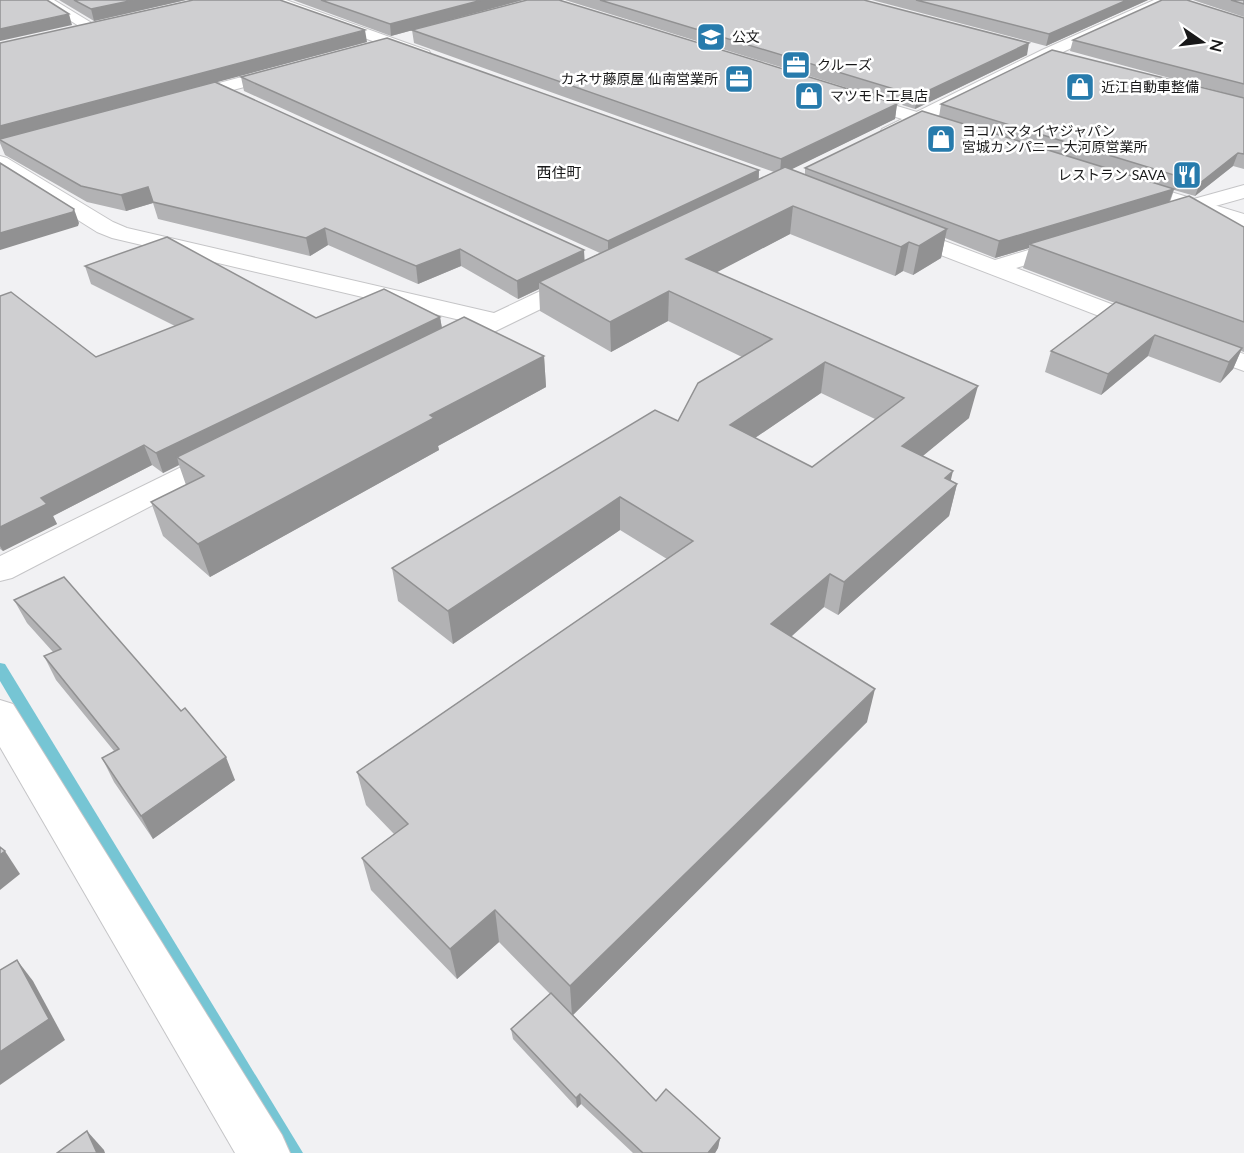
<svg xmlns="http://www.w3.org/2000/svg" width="1244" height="1153" font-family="Lato,'Noto Sans JP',sans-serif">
<rect width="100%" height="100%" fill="#f1f1f3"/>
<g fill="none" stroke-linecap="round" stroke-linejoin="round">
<polygon fill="#76c5d4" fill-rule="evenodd" points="0,663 5,664 303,1153 280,1153 0,681"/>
<g stroke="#c5c5c7" stroke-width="2">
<g id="minor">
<polygon points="37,0 54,0 100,28 97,31 87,31"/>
<polygon points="265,0 286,0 429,51 431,54 423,59 417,57 267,3"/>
<polygon points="1154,0 1173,0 1171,3 1054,56 896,137 882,137 880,133 882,129 1042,50"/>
<polygon points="284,66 292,71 290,75 183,103 177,102 174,98 177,94"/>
<polygon points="0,156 7,158 113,222 127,228 494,313 572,276 580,274 588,276 592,281 588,286 455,351 446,354 437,351 433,346 437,341 473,323 112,238 97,232 0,171"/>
<polygon points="1244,185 1244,198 1162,221 1154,220 1151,215 1154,210"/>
<polygon points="902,225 995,260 1068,238 1076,240 1079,245 1076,250 1016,268 1156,321 1159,326 1156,331 1147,333 1138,331 894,237 891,232 894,227"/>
<polygon points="1195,337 1244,354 1244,371 1186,350 1182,345 1186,340"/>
<polygon points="222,449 232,452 237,458 232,464 12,578 0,581 0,556 212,452"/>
<polygon points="0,700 13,704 282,1135 290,1153 235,1153 0,747"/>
</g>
</g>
<g stroke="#c5c5c7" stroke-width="2">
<g id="major">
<polygon points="854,93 960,125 962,129 960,133 953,135 848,102 845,98 848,94"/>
<polygon points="1128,179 1244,214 1244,227 1121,189 1118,185 1121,181"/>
</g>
</g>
<use href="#minor" fill="#fff" fill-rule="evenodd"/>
<use href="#major" fill="#fff" fill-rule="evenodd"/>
</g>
<g fill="#b2b2b4" fill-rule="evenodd">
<polygon points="59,0 186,0 94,21"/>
<polygon points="293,0 523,0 391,36"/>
<polygon points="565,0 864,0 1027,55 915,109"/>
<polygon points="872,0 1148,0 1046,46"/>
<polygon points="1193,0 1244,0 1244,17"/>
<path d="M1244 18V169L1233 166 1195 196 1174 190 1170 202 1244 227V352L1241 351 1233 369 1220 383 1148 356 1101 395 1045 372 1051 351 1115 303 1023 268 1029 248 995 258 945 238 941 258 913 275 903 271 895 276 790 234 716 272 969 418 922 456 951 480 957 484 949 516 838 615 824 607 791 637 867 722 573 1015 656 1101 720 1138 718 1148 715 1153H633L581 1104 577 1108 513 1039 511 1029 550 994 499 942 457 979 371 890 362 858 394 834 366 805 357 772 667 559 620 530 453 644 398 601 392 568 678 421 742 357 668 321 611 352 540 311 539 289 518 299 461 266 418 284 328 245 310 256 158 219 153 203 126 211 87 202 5 155 0 143V43L367 42 216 82 585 260 600 253 244 91 241 77 759 170V179L774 172 414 43 412 30 897 104 895 119 791 169 805 175V168L939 117 941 104 1236 96 1070 51 1073 40ZM821 393 875 419 812 467 755 438Z"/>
<polygon points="85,266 316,318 440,317 442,328 544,356 546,387 438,446 439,450 210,577 163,536 151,502 186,485 179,465 163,473 152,465 53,516 57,524 3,551 0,549 0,296 96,357 175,326 91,284"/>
<polygon points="14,600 235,780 153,839 114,782 102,758 114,751 56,680 44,656 53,652 27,623"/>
</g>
<g fill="#919192">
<polygon points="134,0 186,0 94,21 91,9"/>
<polygon points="482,0 523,0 391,36 390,24"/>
<polygon points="1127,0 1148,0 1046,46 1049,34"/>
<polygon points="69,14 72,25 0,41 0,29"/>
<polygon points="365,30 367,42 0,140 0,126"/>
<polygon points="1029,43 1027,55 915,109 917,96"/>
<polygon points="897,104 895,119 780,175 781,159"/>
<polygon points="1238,153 1233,166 1195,196 1200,183"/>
<polygon points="759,170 758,185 608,257 608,241"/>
<polygon points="148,187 153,203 126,211 121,195"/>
<polygon points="1174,189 1168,205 1029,244 1029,248 995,258 999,241"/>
<polygon points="793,206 790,234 685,289 686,259"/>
<polygon points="74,209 79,223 78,226 0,250 0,233"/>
<polygon points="325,228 328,245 310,256 306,238"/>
<polygon points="947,229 941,258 913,275 919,246"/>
<polygon points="909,242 903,271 895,276 901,247"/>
<polygon points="460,249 461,266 418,284 416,266"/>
<polygon points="584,250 585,267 539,282 539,289 518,299 517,281"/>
<polygon points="669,291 668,321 611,352 610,322"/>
<polygon points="440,317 443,335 177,457 179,465 163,473 156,453"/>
<polygon points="1155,335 1148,356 1101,395 1108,374"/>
<polygon points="1242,348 1233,369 1220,383 1229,362"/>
<polygon points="544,356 546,387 438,446 439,450 210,577 198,544 430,415"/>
<polygon points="825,362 821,393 727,457 730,425"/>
<polygon points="978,386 969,418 895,479 902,446"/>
<polygon points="144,445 152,465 53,516 57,524 3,551 0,546 0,527 41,498"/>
<polygon points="953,471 948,492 957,484 949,516 838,615 844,582 945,478"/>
<polygon points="620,497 620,530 453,644 448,611"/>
<polygon points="830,574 824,607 767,658 771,624"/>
<polygon points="875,689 867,722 572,1016 570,986"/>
<polygon points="226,757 235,780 153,839 141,816"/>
<polygon points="5,851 20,874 0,890 0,855"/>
<polygon points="495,910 499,942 457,979 450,949"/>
<polygon points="17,960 33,981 65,1040 0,1085 0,1052"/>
<polygon points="580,1094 581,1104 577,1108 576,1098"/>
<polygon points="87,1131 104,1150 105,1153 97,1153"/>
<polygon points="720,1138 718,1148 715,1153 708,1153"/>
</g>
<g fill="#cfcfd1" stroke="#919192" stroke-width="1.5" fill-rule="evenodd">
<polygon points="0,0 47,0 69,14 0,29"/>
<polygon points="74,0 134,0 91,9"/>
<polygon points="193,0 280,0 365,30 0,126 0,43"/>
<polygon points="321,0 482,0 390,24"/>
<polygon points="527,0 559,0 897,104 781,159 412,30"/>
<polygon points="600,0 864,0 1029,43 917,96"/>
<polygon points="916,0 1127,0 1049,34"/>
<polygon points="1162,0 1187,0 1244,18 1244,84 1073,40"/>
<polygon points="1231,0 1244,0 1244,4"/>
<polygon points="387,38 759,170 608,241 241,77"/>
<polygon points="1052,50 1244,98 1244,154 1238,153 1200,183 941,104"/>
<polygon points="215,82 584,250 517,281 460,249 416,266 325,228 306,238 153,202 148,187 121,195 81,186 0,140 0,139"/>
<polygon points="922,111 1174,189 999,241 805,168"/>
<polygon points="0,163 74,209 73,212 0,233"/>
<path d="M785 167 947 229 919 246 909 242 901 247 793 206 686 259 978 386 902 446 953 471 945 478 957 484 844 582 830 574 771 624 875 689 570 986 495 910 450 949 362 858 408 824 357 772 693 541 620 497 448 611 392 568 655 410 678 421 698 383 772 339 669 291 610 322 539 282ZM825 362 904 398 812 467 730 425Z"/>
<polygon points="1189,196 1244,227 1244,322 1029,244"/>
<polygon points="167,237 316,318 384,289 440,317 156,453 144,445 41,498 47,504 0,527 0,296 11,292 96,357 193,319 85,266"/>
<polygon points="1116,302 1242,348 1229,362 1155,335 1108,374 1051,351"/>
<polygon points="464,317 544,356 430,415 434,418 198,544 151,502 204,476 177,457"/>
<polygon points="64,577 181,711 185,708 226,757 141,816 102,758 119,749 44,656 61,649 14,600"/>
<polygon points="0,847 5,851 0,855"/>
<polygon points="17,960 49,1019 0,1052 0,970"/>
<polygon points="551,993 656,1101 666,1089 720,1138 708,1153 643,1153 580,1094 576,1098 511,1029"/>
<polygon points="87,1131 97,1153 57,1153"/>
</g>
<defs>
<g id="school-square" transform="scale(1.5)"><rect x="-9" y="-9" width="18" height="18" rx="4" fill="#277bac" stroke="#fff"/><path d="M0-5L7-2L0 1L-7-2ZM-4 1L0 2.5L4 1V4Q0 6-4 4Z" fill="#fff"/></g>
<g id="office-square" transform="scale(1.5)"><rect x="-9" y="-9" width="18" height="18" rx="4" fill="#277bac" stroke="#fff"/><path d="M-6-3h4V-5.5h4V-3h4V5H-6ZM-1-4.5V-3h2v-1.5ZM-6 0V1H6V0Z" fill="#fff"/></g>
<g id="shop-square" transform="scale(1.5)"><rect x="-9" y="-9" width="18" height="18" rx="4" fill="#277bac" stroke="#fff"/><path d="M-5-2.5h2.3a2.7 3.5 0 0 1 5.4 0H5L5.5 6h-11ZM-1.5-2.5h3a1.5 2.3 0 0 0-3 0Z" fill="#fff"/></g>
<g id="restaurant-square" transform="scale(1.5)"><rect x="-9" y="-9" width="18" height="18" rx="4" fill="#277bac" stroke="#fff"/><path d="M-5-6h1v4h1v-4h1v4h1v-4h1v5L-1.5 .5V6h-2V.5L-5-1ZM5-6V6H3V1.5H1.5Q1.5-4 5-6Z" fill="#fff"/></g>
</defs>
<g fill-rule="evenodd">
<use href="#school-square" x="711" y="37"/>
<use href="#office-square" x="796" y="65"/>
<use href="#office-square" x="739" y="79"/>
<use href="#shop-square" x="1080" y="87"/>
<use href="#shop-square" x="809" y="96"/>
<use href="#shop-square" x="941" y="139"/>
<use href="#restaurant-square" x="1187" y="175"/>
</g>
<g text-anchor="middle" stroke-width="5" stroke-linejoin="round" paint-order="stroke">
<g font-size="14" fill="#181819" stroke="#fff" text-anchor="start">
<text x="732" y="42">公文</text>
<text x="817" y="70">クルーズ</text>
<text x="718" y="84" text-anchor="end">カネサ藤原屋 仙南営業所</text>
<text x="1101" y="92">近江自動車整備</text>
<text x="830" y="101">マツモト工具店</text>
<text x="962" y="136">ヨコハマタイヤジャパン<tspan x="962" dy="16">宮城カンパニー 大河原営業所</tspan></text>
<text x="1166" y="180" text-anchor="end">レストラン SAVA</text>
</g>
<g font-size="15" fill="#181819" stroke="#fff">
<text x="559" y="178">西住町</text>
</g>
</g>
<g transform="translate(1202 42) rotate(104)" stroke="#ffffff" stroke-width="4.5" paint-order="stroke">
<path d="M0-4.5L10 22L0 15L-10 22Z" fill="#181819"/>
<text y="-9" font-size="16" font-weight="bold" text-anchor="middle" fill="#181819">N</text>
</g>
</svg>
